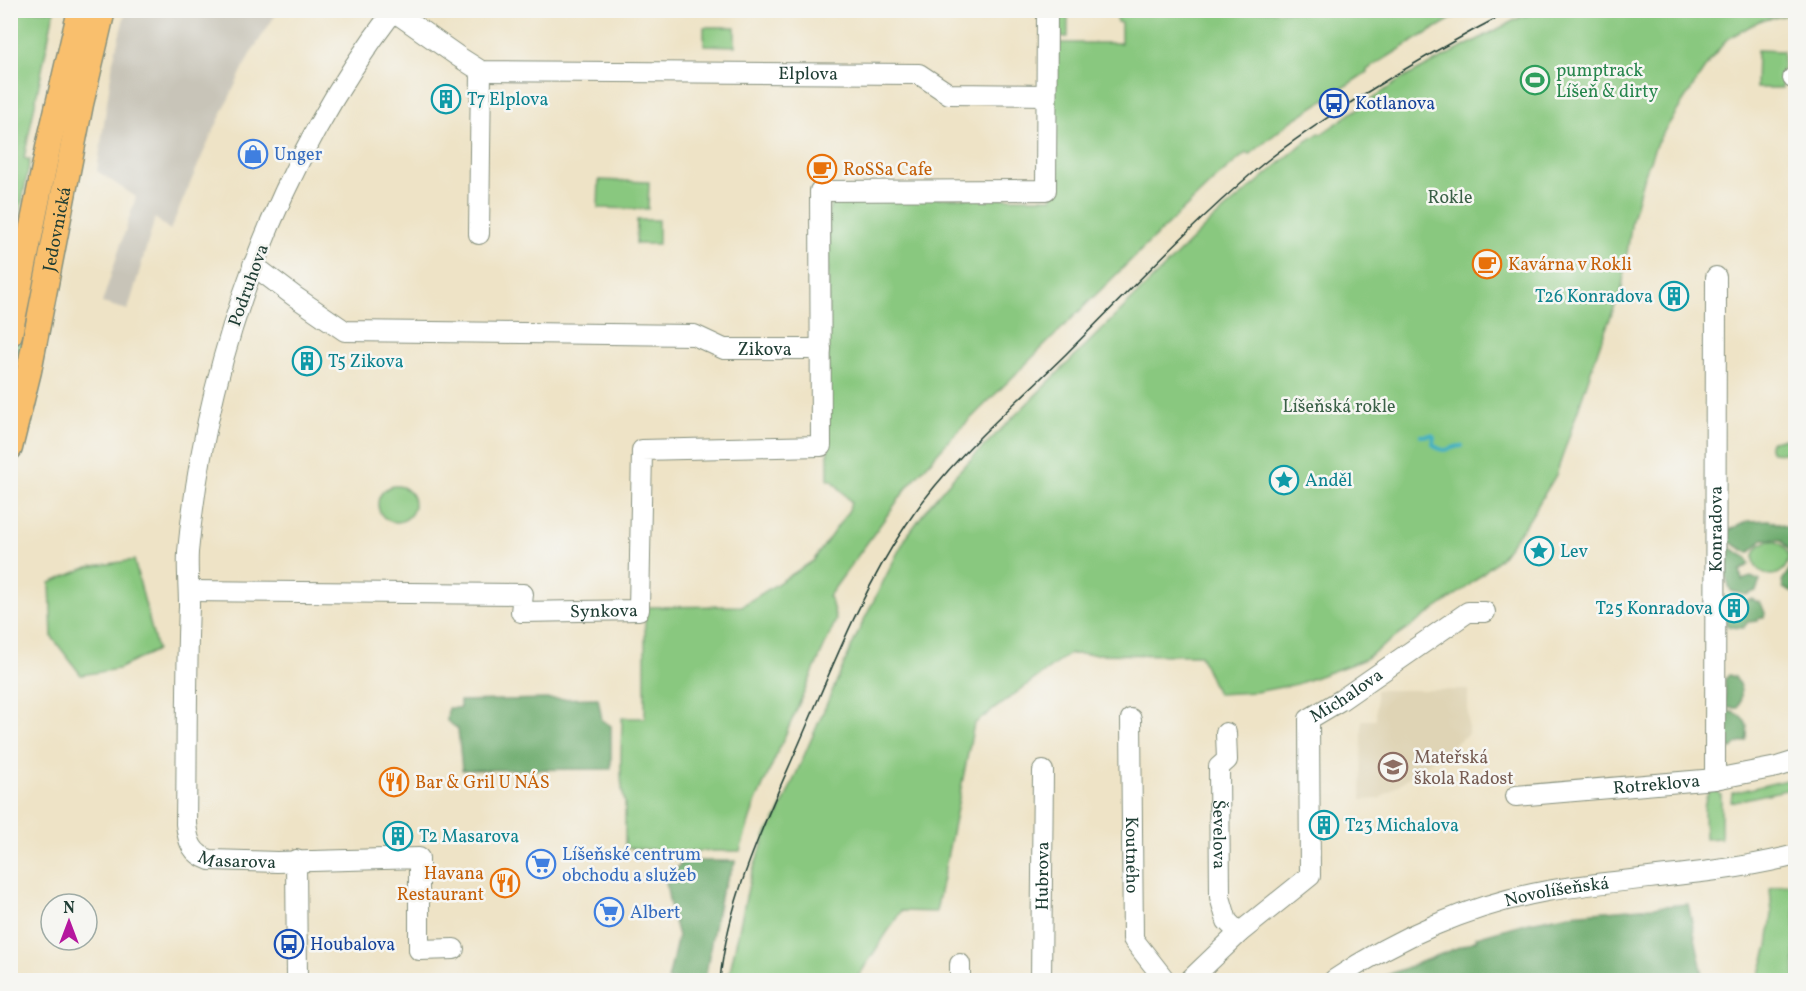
<svg xmlns="http://www.w3.org/2000/svg" width="1806" height="991" font-family="Vollkorn,serif">
<rect width="100%" height="100%" fill="#f6f6f2"/>
<filter id="ink" filterUnits="userSpaceOnUse"><feTurbulence type="fractalNoise" baseFrequency=".0167" numOctaves="2"/><feDisplacementMap in="SourceGraphic" scale="12" xChannelSelector="R" yChannelSelector="G"/><feConvolveMatrix kernelMatrix="1 2 1 2 8 2 1 2 1" color-interpolation-filters="sRGB"/></filter>
<filter id="wash" filterUnits="userSpaceOnUse"><feTurbulence type="fractalNoise" baseFrequency=".008" numOctaves="4" result="noise"/><feDisplacementMap in="SourceGraphic" scale="24" xChannelSelector="R" yChannelSelector="G"/><feGaussianBlur stdDeviation="1.35" result="paint"/><feColorMatrix in="noise" values="0 0 0 0 0 0 0 0 0 0 0 0 0 0 0 0 0 1.4 0 .05"/><feComposite in="paint" operator="in"/></filter>
<g filter="url(#wash)">
<rect width="100%" height="100%" fill="#eee3c6"/>
<polygon fill="#dfd4b5" points="1376,690 1468,690 1468,734 1379,799 1361,800 1362,720 1376,720"/>
<polygon fill="#c8c4b8" points="126,10 278,11 249,56 205,149 170,230 155,218 128,310 102,303 136,197 97,171 113,61"/>
<g fill="#89c87f" stroke="#54825a" stroke-width="1.5">
<polygon points="11,10 54,11 24,158 30,160 11,260"/>
<polygon points="1057,11 1068,11 1068,37 1054,37 1054,15"/>
<path d="M1117 11H1465C1432 30 1399 49 1367 70V72L1290 122 1253 152 1249 155 1246 153 1213 181 1132 259 950 439 909 485 828 597 831 600 836 620 754 806 740 851H680L625 848V803C618 781 622 741 622 718H645V611L646 607 742 606 813 561 849 510 851 502 832 480H828V212L831 205 842 198H1052L1054 43H1121V23L1117 22Z"/>
<polygon points="1539,11 1795,10 1796,17 1787,15 1759,21 1727,39 1709,62 1657,142 1643,179 1632,219 1622,288 1600,344 1556,475 1530,518 1501,557 1467,587 1363,660 1297,684 1256,692 1217,694 1200,655 1069,654 974,724 936,912 901,911 856,980 728,980 750,879 765,837 779,813 859,630 897,554 907,536 931,503 958,472 1209,223 1306,141 1307,141 1319,133 1321,134 1400,80 1519,18"/>
<polygon points="704,27 735,27 735,46 704,45"/>
<polygon points="1757,50 1783,51 1782,88 1756,88"/>
<polygon points="52,163 58,163 11,414 11,371"/>
<polygon points="599,180 649,182 648,209 598,208"/>
<polygon points="637,220 658,220 658,244 636,244"/>
<polygon points="1783,439 1795,439 1795,454 1772,452 1769,449 1769,444 1772,441"/>
<circle cx="396" cy="504" r="18"/>
<circle cx="1771" cy="558" r="17"/>
<polygon points="134,560 157,650 118,669 81,675 52,637 50,583 88,567"/>
<polygon points="1795,778 1795,788 1731,802 1732,793"/>
<path d="M1713 787 1721 795V838L1705 839C1705 824 1700 797 1713 787Z"/>
<polygon points="1795,882 1795,980 1758,980 1768,946 1772,914 1770,888"/>
</g>
<g fill="#6eac6e" stroke="#467451" stroke-width="1.5">
<polygon points="1769,520 1792,529 1795,532 1796,592 1793,593 1783,588 1782,581 1791,567 1789,550 1781,540 1763,539 1749,553 1726,540 1729,530 1748,521"/>
<path d="M1729 547 1746 557 1750 564 1740 571 1742 580 1751 577 1760 581 1756 591 1746 595 1731 591C1725 578 1723 561 1729 547Z"/>
<polygon points="1751,599 1761,603 1765,613 1764,618 1758,618 1758,621 1748,622 1743,628 1730,627 1726,624 1726,615 1730,611 1739,611 1739,604"/>
<path d="M1729 675 1735 677C1742 687 1743 696 1738 708H1725V679Z"/>
<polygon points="598,698 602,720 611,726 611,769 462,770 458,729 447,721 448,708 460,708 460,701"/>
<path d="M1724 711C1743 712 1751 723 1746 741L1737 744 1732 749 1724 745Z"/>
<polygon points="700,861 736,861 721,893 712,937 705,980 668,980 678,936 670,906 666,882 681,863"/>
<polygon points="1688,904 1704,980 1375,980 1477,940 1476,937 1525,923 1570,914"/>
</g>
<g fill="none" stroke-linecap="round" stroke-linejoin="round">
<path stroke="#45b1c3" stroke-width="4" d="M1421 436 1432 435 1434 437 1433 444C1445 456 1449 446 1462 446"/>
</g>
</g>
<g filter="url(#ink)">
<g fill="none" stroke-linecap="round" stroke-linejoin="round">
<g stroke="#86907d" stroke-width="22">
<g id="minor">
<path id="s1" d="M392 10 459 57 481 71 919 74 949 94 1046 95"/>
<path id="s2" d="M394 10C275 166 206 358 188 552 187 570 189 588 189 606 186 679 187 752 186 824 188 842 192 854 210 860L277 862 419 858V950L454 949"/>
<polyline points="1793,78 1796,79"/>
<polyline points="479,234 481,71"/>
<path id="s3" d="M253 265 294 296 345 331 694 335 724 349H821"/>
<path id="s4" d="M189 591 523 594 521 612 639 610 642 450 821 446 820 191 1046 190 1047 10"/>
<path id="s5" d="M1131 719 1133 939 1165 980"/>
<path id="s6" d="M1226 733 1227 760 1219 767 1220 897 1227 921 1239 933"/>
<path id="s7" d="M1715 779 1716 277"/>
<path id="s8" d="M1516 796 1715 779 1777 767 1796 761"/>
<polyline points="296,860 297,980"/>
<polyline points="960,980 960,964"/>
<path id="s9" d="M1041 980 1043 771"/>
<path id="s10" d="M1190 980 1239 933 1310 876 1309 719 1341 700 1468 612H1485"/>
<path id="s11" d="M1334 980C1397 937 1471 905 1547 891 1629 877 1714 876 1796 855"/>
</g>
</g>
<g stroke="#86907d" stroke-width="27">
<g id="major">
<polyline points="10,334 49,143 80,10"/>
<path id="s12" d="M10 448 29 371 81 104 103 10"/>
</g>
</g>
<use href="#minor" stroke="#fff" stroke-width="20"/>
<use href="#major" stroke="#f9bf6d" stroke-width="24"/>
<path stroke="#1f3d34" stroke-width="1.5" d="M720 980C728 900 763 826 795 753 829 676 859 595 906 525 949 460 1011 408 1066 354 1129 291 1190 226 1258 168 1288 143 1321 122 1353 101 1405 68 1457 38 1512 10"/>
</g>
</g>
<defs>
<g id="stadium-ring" transform="scale(1.5)"><circle r="9.5" fill="#f6f6f2" stroke="#2e9e5b" stroke-width="1.5"/><path d="M0-5a6.5 5 0 1 0 0 10a6.5 5 0 1 0 0-10ZM-3.5-1.8h7v3.6h-7Z" fill="#2e9e5b"/></g>
<g id="building-ring" transform="scale(1.5)"><circle r="9.5" fill="#f6f6f2" stroke="#0f9aa8" stroke-width="1.5"/><path d="M-4-6H4V6H1V3H-1V6H-4ZM-2.5-4.3h1.7v1.8h-1.7ZM.8-4.3h1.7v1.8H.8ZM-2.5-1h1.7V.8h-1.7ZM.8-1h1.7V.8H.8Z" fill="#0f9aa8"/></g>
<g id="bus-ring" transform="scale(1.5)"><circle r="9.5" fill="#f6f6f2" stroke="#1a4fb4" stroke-width="1.5"/><path d="M-5-6H5V4H4V6H2V4H-2V6H-4V4H-5ZM-3.5-4V0h7V-4ZM-3.5 1.2v1.5H-2V1.2ZM2 1.2v1.5H3.5V1.2Z" fill="#1a4fb4"/></g>
<g id="shop-ring" transform="scale(1.5)"><circle r="9.5" fill="#f6f6f2" stroke="#3f7fe0" stroke-width="1.5"/><path d="M-5-2.5h2.3a2.7 3.5 0 0 1 5.4 0H5L5.5 6h-11ZM-1.5-2.5h3a1.5 2.3 0 0 0-3 0Z" fill="#3f7fe0"/></g>
<g id="cafe-ring" transform="scale(1.5)"><circle r="9.5" fill="#f6f6f2" stroke="#e8710a" stroke-width="1.5"/><path d="M-5.5-4.5H6V0H3Q3 3.5 0 3.5H-2.5Q-5.5 3.5-5.5 0ZM3-3.2v2h1.7v-2ZM-6 4.5H4V6H-6Z" fill="#e8710a"/></g>
<g id="sight-ring" transform="scale(1.5)"><circle r="9.5" fill="#f6f6f2" stroke="#0f9aa8" stroke-width="1.5"/><path d="M0-6L1.8-2.2L6-1.7L2.9 1.2L3.7 5.4L0 3.3L-3.7 5.4L-2.9 1.2L-6-1.7L-1.8-2.2Z" fill="#0f9aa8"/></g>
<g id="school-ring" transform="scale(1.5)"><circle r="9.5" fill="#f6f6f2" stroke="#8d6e63" stroke-width="1.5"/><path d="M0-5L7-2L0 1L-7-2ZM-4 1L0 2.5L4 1V4Q0 6-4 4Z" fill="#8d6e63"/></g>
<g id="restaurant-ring" transform="scale(1.5)"><circle r="9.5" fill="#f6f6f2" stroke="#e8710a" stroke-width="1.5"/><path d="M-5-6h1v4h1v-4h1v4h1v-4h1v5L-1.5 .5V6h-2V.5L-5-1ZM5-6V6H3V1.5H1.5Q1.5-4 5-6Z" fill="#e8710a"/></g>
<g id="supermarket-ring" transform="scale(1.5)"><circle r="9.5" fill="#f6f6f2" stroke="#3f7fe0" stroke-width="1.5"/><path d="M-6-5.5h2.5l.6 2H6L4.5 2H-2.5L-4.4-4H-6ZM-1.5 3.2a1.3 1.3 0 1 0 .1 0ZM3 3.2a1.3 1.3 0 1 0 .1 0Z" fill="#3f7fe0"/></g>
</defs>
<g fill-rule="evenodd">
<use href="#stadium-ring" x="1535" y="80"/>
<use href="#building-ring" x="446" y="99"/>
<use href="#bus-ring" x="1334" y="103"/>
<use href="#shop-ring" x="253" y="154"/>
<use href="#cafe-ring" x="822" y="169"/>
<use href="#cafe-ring" x="1487" y="264"/>
<use href="#building-ring" x="1674" y="296"/>
<use href="#building-ring" x="307" y="361"/>
<use href="#sight-ring" x="1284" y="480"/>
<use href="#sight-ring" x="1539" y="551"/>
<use href="#building-ring" x="1734" y="608"/>
<use href="#school-ring" x="1393" y="767"/>
<use href="#restaurant-ring" x="394" y="782"/>
<use href="#building-ring" x="1324" y="825"/>
<use href="#building-ring" x="398" y="836"/>
<use href="#supermarket-ring" x="541" y="864"/>
<use href="#restaurant-ring" x="505" y="883"/>
<use href="#supermarket-ring" x="609" y="912"/>
<use href="#bus-ring" x="289" y="944"/>
</g>
<g text-anchor="middle" stroke-width="5" stroke-linejoin="round" paint-order="stroke">
<g font-size="18" fill="#27864d" stroke="#f6f6f2" text-anchor="start">
<text x="1556" y="76">pumptrack<tspan x="1556" dy="21">Líšeň &amp; dirty</tspan></text>
</g>
<g font-size="18" fill="#1f3d34" stroke="#f6f6f2">
<text dy="6" stroke="none"><textPath href="#s1" startOffset="435">Elplova</textPath></text>
<text dy="6" stroke="none"><textPath href="#s12" startOffset="224">Jedovnická</textPath></text>
<text transform="translate(248 285) rotate(-70)" y="6">Podruhova</text>
<text dy="6" stroke="none"><textPath href="#s3" startOffset="536">Zikova</textPath></text>
<text dy="6" stroke="none"><textPath href="#s7" startOffset="250">Konradova</textPath></text>
<text dy="6" stroke="none"><textPath href="#s4" startOffset="435">Synkova</textPath></text>
<text dy="6" stroke="none"><textPath href="#s10" startOffset="360">Michalova</textPath></text>
<text dy="6" stroke="none"><textPath href="#s8" startOffset="141">Rotreklova</textPath></text>
<text dy="6" stroke="none"><textPath href="#s6" startOffset="105">Ševelova</textPath></text>
<text dy="6" stroke="none"><textPath href="#s2" startOffset="933">Masarova</textPath></text>
<text dy="6" stroke="none"><textPath href="#s5" startOffset="136">Koutného</textPath></text>
<text dy="6" stroke="none"><textPath href="#s9" startOffset="104">Hubrova</textPath></text>
<text dy="6" stroke="none"><textPath href="#s11" startOffset="242">Novolíšeňská</textPath></text>
</g>
<g font-size="18" fill="#0d838f" stroke="#f6f6f2" text-anchor="start">
<text x="467" y="105">T7 Elplova</text>
<text x="1653" y="302" text-anchor="end">T26 Konradova</text>
<text x="328" y="367">T5 Zikova</text>
<text x="1305" y="486">Anděl</text>
<text x="1560" y="557">Lev</text>
<text x="1713" y="614" text-anchor="end">T25 Konradova</text>
<text x="1345" y="831">T23 Michalova</text>
<text x="419" y="842">T2 Masarova</text>
</g>
<g font-size="18" fill="#164399" stroke="#f6f6f2" text-anchor="start">
<text x="1355" y="109">Kotlanova</text>
<text x="310" y="950">Houbalova</text>
</g>
<g font-size="18" fill="#366cbe" stroke="#f6f6f2" text-anchor="start">
<text x="274" y="160">Unger</text>
<text x="562" y="860">Líšeňské centrum<tspan x="562" dy="21">obchodu a služeb</tspan></text>
<text x="630" y="918">Albert</text>
</g>
<g font-size="18" fill="#c56008" stroke="#f6f6f2" text-anchor="start">
<text x="843" y="175">RoSSa Cafe</text>
<text x="1508" y="270">Kavárna v Rokli</text>
<text x="415" y="788">Bar &amp; Gril U NÁS</text>
<text x="484" y="879" text-anchor="end">Havana<tspan x="484" dy="21">Restaurant</tspan></text>
</g>
<g font-size="18" fill="#3a6047" stroke="#f6f6f2">
<text x="1450" y="203">Rokle</text>
<text x="1339" y="412">Líšeňská rokle</text>
</g>
<g font-size="18" fill="#785e54" stroke="#f6f6f2" text-anchor="start">
<text x="1414" y="763">Mateřská<tspan x="1414" dy="21">škola Radost</tspan></text>
</g>
</g>
<rect width="1806" height="991" fill="none" stroke="#f6f6f2" stroke-width="36"/>
<g transform="translate(69 922)"><circle r="28" fill="#f6f6f2" stroke="#a0aca6" stroke-width="1.5"/>
<path d="M0-4.5L10 22L0 15L-10 22Z" fill="#b5179e"/>
<text y="-9" font-size="16" font-weight="bold" text-anchor="middle" fill="#1f3d34">N</text>
</g>
</svg>
